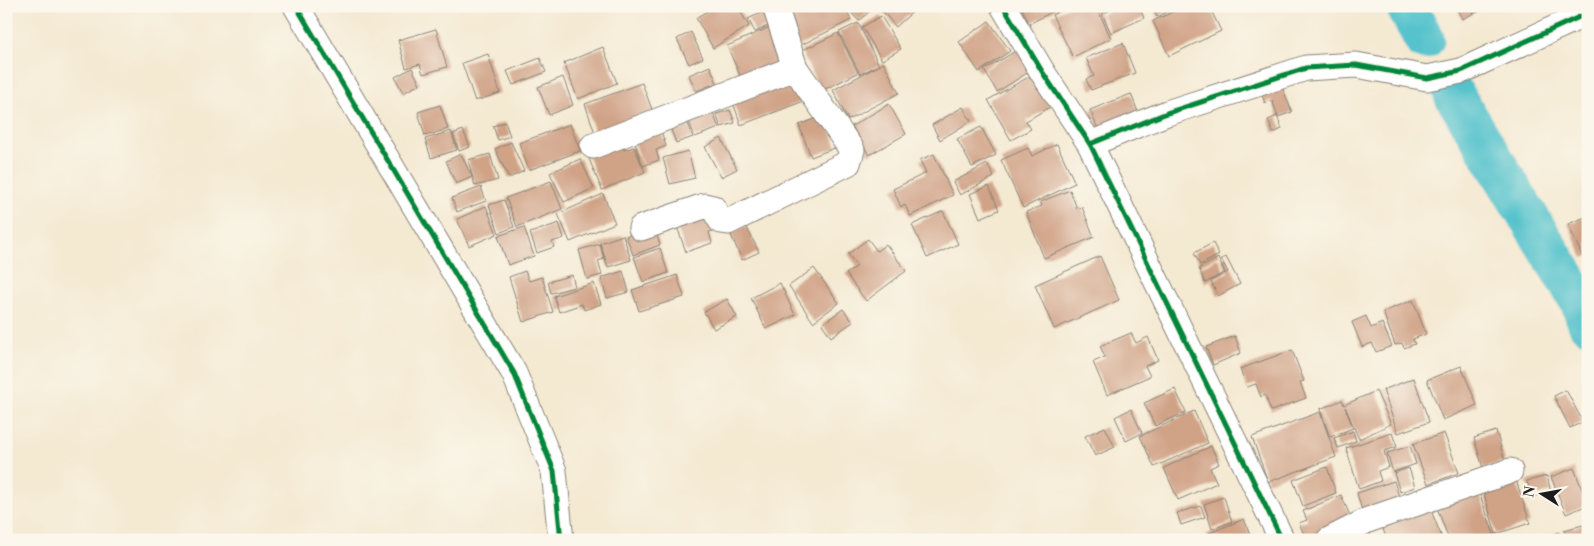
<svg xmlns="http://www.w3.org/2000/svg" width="1594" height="546" font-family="'Libre Bodoni',serif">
<rect width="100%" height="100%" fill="#fbf7ec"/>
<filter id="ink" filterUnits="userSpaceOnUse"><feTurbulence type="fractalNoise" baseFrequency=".02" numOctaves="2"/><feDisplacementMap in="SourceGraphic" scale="10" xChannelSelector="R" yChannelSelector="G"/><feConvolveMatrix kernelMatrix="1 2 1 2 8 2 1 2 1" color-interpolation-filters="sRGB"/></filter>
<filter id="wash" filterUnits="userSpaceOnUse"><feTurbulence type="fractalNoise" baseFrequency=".0096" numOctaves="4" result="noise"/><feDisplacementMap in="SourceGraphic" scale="20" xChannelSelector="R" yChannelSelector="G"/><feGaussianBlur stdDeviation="1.12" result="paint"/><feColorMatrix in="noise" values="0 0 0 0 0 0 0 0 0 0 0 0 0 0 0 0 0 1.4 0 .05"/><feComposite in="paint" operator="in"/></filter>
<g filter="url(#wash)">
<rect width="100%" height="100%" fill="#f4e9d1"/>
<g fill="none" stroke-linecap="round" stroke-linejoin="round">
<g stroke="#55c2cc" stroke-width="41">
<polyline points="1406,6 1424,39"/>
<polyline points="1454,95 1580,301 1588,323"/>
</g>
</g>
<g id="blocks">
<g fill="#d0a387">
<polygon points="715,6 737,6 749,26 713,48 696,18"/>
<polygon points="793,6 844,6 851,20 797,47 787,15 795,11"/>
<polygon points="845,6 872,6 873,8 859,21"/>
<polygon points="878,6 917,6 918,7 896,27"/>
<polygon points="1021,6 1063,6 1029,24"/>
<polygon points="1070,6 1096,6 1111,38 1073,57 1052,15"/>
<polygon points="1119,6 1139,6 1144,18 1111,33 1102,14"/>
<polygon points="1145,6 1179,6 1157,17 1152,6 1147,9"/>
<polygon points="1185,6 1209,6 1221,31 1169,56 1153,21"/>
<polygon points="1456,6 1489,6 1462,19"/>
<polygon points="767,10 774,23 755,32 748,19"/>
<polygon points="881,16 901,49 882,60 862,27"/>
<polygon points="989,21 1010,51 979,72 959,42"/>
<polygon points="858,23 879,65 860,74 839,32"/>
<polygon points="770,27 787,66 742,80 727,46"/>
<polygon points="436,29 447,67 423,74 420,64 406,68 398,40"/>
<polygon points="691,32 703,58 689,64 677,39"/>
<polygon points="838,33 858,73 821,91 801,51"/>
<polygon points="1123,43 1135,73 1091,90 1086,79 1094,76 1086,58"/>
<polygon points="603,47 617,83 578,99 564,63"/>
<polygon points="1019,49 1032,70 997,92 984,70"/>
<polygon points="488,54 500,93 475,101 462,63"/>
<polygon points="540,58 546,72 513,85 507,71"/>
<polygon points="884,63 899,93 848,120 833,90"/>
<polygon points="710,66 717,83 696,91 689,75"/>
<polygon points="412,68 420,84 403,93 395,77"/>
<polygon points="794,73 804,101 741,125 731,97"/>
<polygon points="1032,75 1050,107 1026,121 1031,129 1011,140 988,100"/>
<polygon points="563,77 573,105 549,115 538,87"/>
<polygon points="1279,79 1292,112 1278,117 1272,100 1265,103 1259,87"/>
<polygon points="642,83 653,112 595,133 585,104"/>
<polygon points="1131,94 1138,112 1098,129 1090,110"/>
<polygon points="889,104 906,134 869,155 852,126"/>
<polygon points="440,105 448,129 425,136 418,112"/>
<polygon points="963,107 971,121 940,140 932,125"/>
<polygon points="712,110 719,128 695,137 686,114"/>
<polygon points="730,110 735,123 721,127 716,114"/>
<polygon points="684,113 693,137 676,143 667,119"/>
<polygon points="825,115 837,147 811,157 799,125"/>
<polygon points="1277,116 1282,129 1273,133 1268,120"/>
<polygon points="505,122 510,136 498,140 493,126"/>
<polygon points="570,124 580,151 529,170 519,143"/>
<polygon points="659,125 666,146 656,150 659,160 643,166 632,135"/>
<polygon points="981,127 996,155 972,167 957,139"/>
<polygon points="463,130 470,147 459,151 453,134"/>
<polygon points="451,131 457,150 431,158 425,139"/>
<polygon points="721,138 737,169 721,177 705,147"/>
<polygon points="620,141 624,150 634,147 645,172 602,190 587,154"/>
<polygon points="511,142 524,171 509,178 495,149"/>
<polygon points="1057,144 1075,183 1023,208 1001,160 1028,148 1032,156"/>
<polygon points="688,151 695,178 670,184 663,158"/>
<polygon points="461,154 472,177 456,184 446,161"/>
<polygon points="490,154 498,180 475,186 468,160"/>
<polygon points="934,154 953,195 910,216 905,205 901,207 893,189 926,173 920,160"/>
<polygon points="580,159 594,188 564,202 550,173"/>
<polygon points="987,164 994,177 960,195 953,182"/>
<polygon points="551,181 562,209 517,227 506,198"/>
<polygon points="989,186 999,210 980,218 970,194"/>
<polygon points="481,187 486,201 457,212 452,198"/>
<polygon points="1070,190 1077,209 1082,207 1094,237 1044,258 1026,212 1042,206 1040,202"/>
<polygon points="603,194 615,223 570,242 558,214"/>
<polygon points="504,200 514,227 499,233 489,205"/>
<polygon points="486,206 497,234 469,246 457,219"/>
<polygon points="943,211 958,244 927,258 912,225"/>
<polygon points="710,212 717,230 709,232 712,243 686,252 676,224"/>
<polygon points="1588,216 1588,256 1583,258 1568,224"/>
<polygon points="559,223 564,238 552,242 554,247 537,253 530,233"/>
<polygon points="746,226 759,252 742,260 730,233"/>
<polygon points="524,227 534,256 508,265 498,236"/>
<polygon points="654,227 660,245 633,255 626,236"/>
<polygon points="623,235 631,260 608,267 600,243"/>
<polygon points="868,239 877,251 886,244 906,271 866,301 846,274 857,266 848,254"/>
<polygon points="1213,243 1219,255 1200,265 1194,253"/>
<polygon points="600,244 604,259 598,261 602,275 587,279 579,250"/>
<polygon points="660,248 668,273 643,282 634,257"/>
<polygon points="1100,256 1119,300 1054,329 1035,285"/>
<polygon points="1226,257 1240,284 1218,296 1211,281 1228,272 1221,259"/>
<polygon points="1218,258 1225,272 1205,283 1199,268"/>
<polygon points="814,268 839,303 813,322 789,286"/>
<polygon points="525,271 529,281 542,277 553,312 523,322 509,277"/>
<polygon points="623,271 629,292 607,298 601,278"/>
<polygon points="572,275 575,287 551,293 548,282"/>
<polygon points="677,275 684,297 639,311 632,290"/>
<polygon points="594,283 601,304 584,310 582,304 559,312 554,296"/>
<polygon points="780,283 795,315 766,329 751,298"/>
<polygon points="727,299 737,317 714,329 704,312"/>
<polygon points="1413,300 1426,334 1413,339 1415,344 1404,348 1402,343 1395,345 1383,312"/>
<polygon points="843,309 853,322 831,337 822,324"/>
<polygon points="1366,316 1371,328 1382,323 1392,346 1376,352 1372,343 1362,347 1352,322"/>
<polygon points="1131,333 1136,343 1148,337 1158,360 1145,366 1150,376 1107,395 1093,362 1105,357 1100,346"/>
<polygon points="1235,336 1241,353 1213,365 1206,347"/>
<polygon points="1292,350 1304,381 1300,382 1306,398 1271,411 1265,395 1261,397 1256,384 1247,387 1240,369"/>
<polygon points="1461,366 1477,405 1443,420 1427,380"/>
<polygon points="1414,378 1429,422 1398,433 1383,390"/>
<polygon points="1175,389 1186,412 1155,426 1144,403"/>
<polygon points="1566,390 1583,422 1570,428 1554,396"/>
<polygon points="1376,391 1391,424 1359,439 1345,407 1353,428 1330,437 1320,409 1342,400 1344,405"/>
<polygon points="1131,409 1142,433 1126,441 1115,417"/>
<polygon points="1194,411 1208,443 1154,467 1140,436"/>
<polygon points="1320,412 1336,457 1268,482 1252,437"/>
<polygon points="1105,427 1115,447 1095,456 1085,436"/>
<polygon points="1353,431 1356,441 1338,448 1334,438"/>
<polygon points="1496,431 1505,461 1483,468 1474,438"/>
<polygon points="1392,433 1397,447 1384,451 1389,467 1378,471 1381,481 1359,489 1346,448"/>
<polygon points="1444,433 1459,473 1428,484 1413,444"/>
<polygon points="1211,446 1219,464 1210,468 1217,483 1178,500 1164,468"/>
<polygon points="1410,446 1416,464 1393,472 1387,453"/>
<polygon points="1327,467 1336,493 1303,506 1293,480"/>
<polygon points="1409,468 1415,487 1400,492 1394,473"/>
<polygon points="1574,468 1588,505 1566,514 1551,477"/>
<polygon points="1547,476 1551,492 1531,497 1527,481"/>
<polygon points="1515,477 1530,523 1496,534 1482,487"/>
<polygon points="1394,481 1402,506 1364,518 1357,493"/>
<polygon points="1477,487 1496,540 1449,540 1435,502"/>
<polygon points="1341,495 1352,520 1306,539 1299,523 1307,520 1303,511"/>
<polygon points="1224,497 1232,522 1212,529 1204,504"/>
<polygon points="1201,506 1205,517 1181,525 1177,513"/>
<polygon points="1430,508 1443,540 1387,540 1383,529"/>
<polygon points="1244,519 1252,540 1209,540 1207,534"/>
<polygon points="1366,525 1373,540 1336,540"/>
<polygon points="1583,525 1587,540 1567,540 1564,530"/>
<polygon points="1559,532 1562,540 1540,540"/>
</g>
</g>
</g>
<g filter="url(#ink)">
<use href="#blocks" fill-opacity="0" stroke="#888276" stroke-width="1"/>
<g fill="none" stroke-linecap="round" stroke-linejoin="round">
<g stroke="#888276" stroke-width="27">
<g id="minor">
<polyline points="296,6 514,373 554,471 561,540"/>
<polyline points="1003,6 1043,73 1090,144 1282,540"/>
<polyline points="1090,144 1167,113 1306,68 1356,65 1427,78 1461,71 1588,13"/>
<polyline points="593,146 795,68"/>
<polyline points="641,228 704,206 713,208 721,221 728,222 848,163 852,150 795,68 775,6"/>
<polyline points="1329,540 1368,520 1510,471"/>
</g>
</g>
<use href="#minor" stroke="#fff" stroke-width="25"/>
<g stroke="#fbf7ec" stroke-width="8">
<g id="cycleway">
<polyline points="296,6 514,373 554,471 561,540"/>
<polyline points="1003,6 1043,73 1090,144 1282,540"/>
<polyline points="1090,144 1167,113 1306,68 1356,65 1427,78 1461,71 1588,13"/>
</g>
</g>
<use href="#cycleway" stroke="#00873e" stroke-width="5"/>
</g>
</g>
<rect width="1594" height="546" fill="none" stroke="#fbf7ec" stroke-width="25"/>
<g transform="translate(1542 494) rotate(281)" stroke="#fbf7ec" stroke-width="4" paint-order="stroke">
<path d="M0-4L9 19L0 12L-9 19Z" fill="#1c1c1c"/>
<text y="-8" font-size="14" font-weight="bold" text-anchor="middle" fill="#1c1c1c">N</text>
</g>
</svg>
